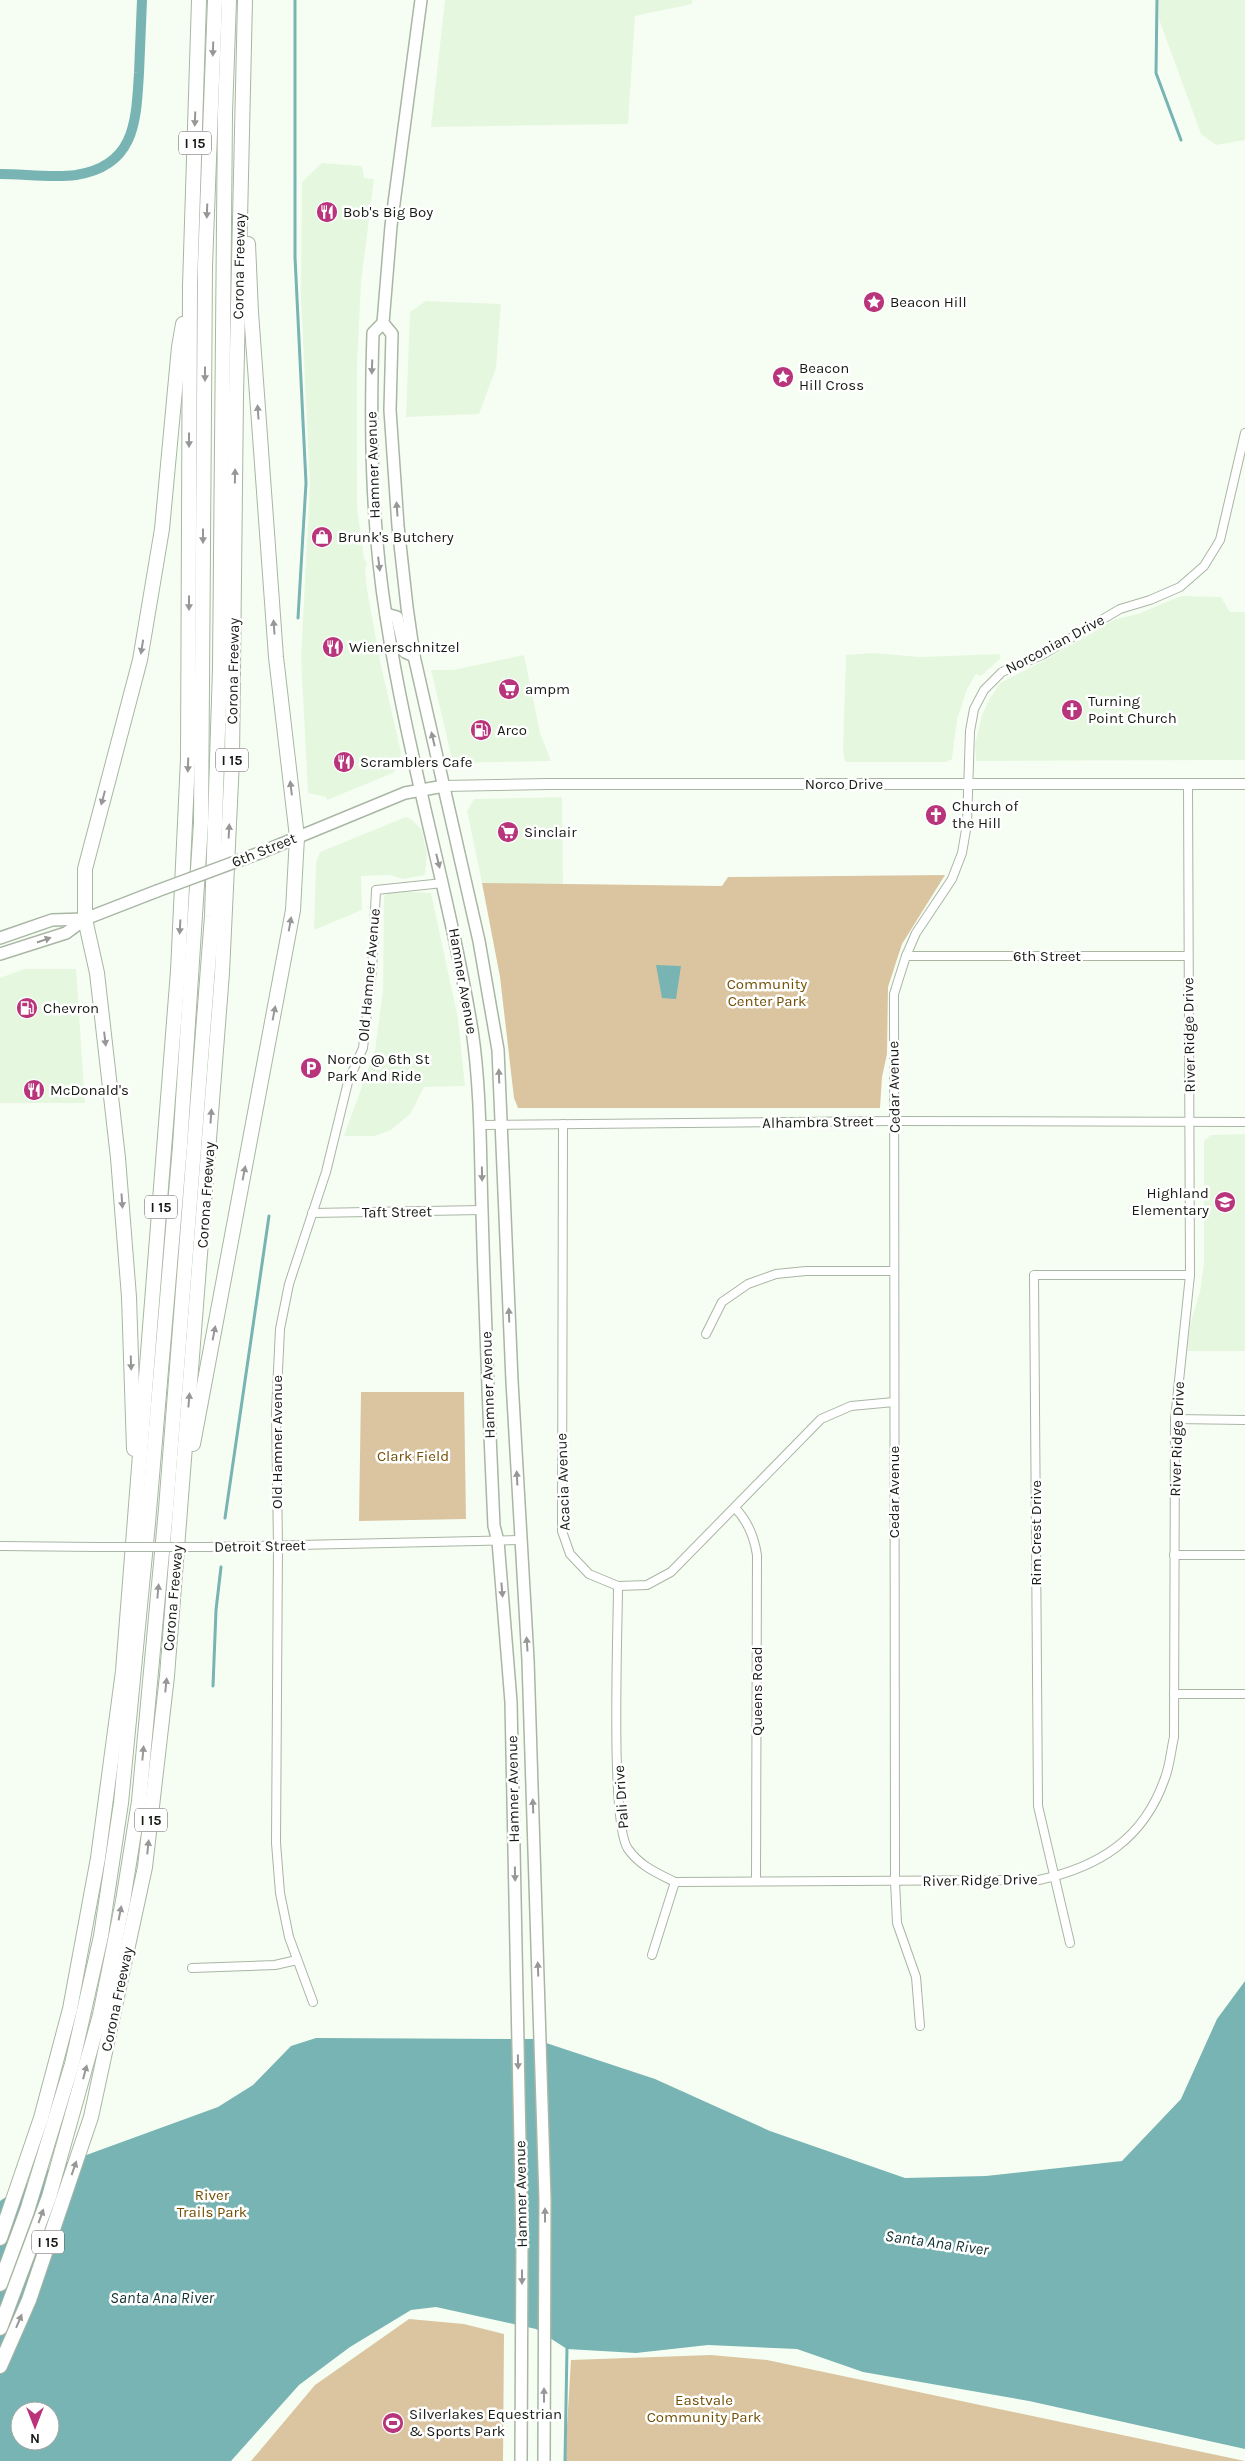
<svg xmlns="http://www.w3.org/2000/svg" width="1245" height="2461" font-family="Karla,sans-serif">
<rect width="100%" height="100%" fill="#f6fef3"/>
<g fill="#e5f8df">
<polygon points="445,0 692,0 692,4 635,16 628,124 431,127"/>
<polygon points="1159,0 1245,0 1245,140 1216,145 1201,134 1159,19"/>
<polygon points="322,163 362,166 364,178 374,179 361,283 357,367 357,507 364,559 367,563 365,570 367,589 380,661 401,752 400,762 393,773 327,800 326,797 308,793 301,658 310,484 301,298 302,182"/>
<polygon points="426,301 501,304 496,368 479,414 406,417 410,312"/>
<polygon points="1181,596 1221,597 1230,612 1245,612 1245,760 976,761 975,744 982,715 989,700 1000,683 1045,660 1114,620 1140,613"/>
<polygon points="874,653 920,657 999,654 1001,658 981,676 976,674 967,689 957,720 952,759 947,762 845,762 843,750 846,655"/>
<polygon points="524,655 540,733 551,761 453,763 431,670 453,670"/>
<polygon points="562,797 563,885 482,883 467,811 474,799"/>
<polygon points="406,817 412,820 422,830 427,854 425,875 403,879 390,875 361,876 362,910 314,930 316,862 320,852"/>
<polygon points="393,891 431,893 458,1018 465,1086 424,1087 410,1114 391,1130 375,1136 344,1136 375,1050 383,990 384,898 386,892"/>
<polygon points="24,969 76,969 85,1103 0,1103 0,978"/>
<polygon points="1245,1134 1245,1351 1187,1351 1190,1325 1200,1292 1204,1264 1204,1141 1211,1135"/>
</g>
<g fill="#dbc5a0">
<polygon points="945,875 902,944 888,987 887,1054 882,1077 880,1108 518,1108 514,1098 500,977 482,883 722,886 728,877"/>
<polygon points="361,1392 464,1392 466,1519 359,1521"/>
<polygon points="409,2319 464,2324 504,2334 503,2461 251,2461 315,2385"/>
<polygon points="711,2355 767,2360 1245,2461 565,2461 571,2360"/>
</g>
<g fill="#77b4b3" fill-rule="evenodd">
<polygon points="656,965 681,966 676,999 662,998"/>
<path d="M1245 1981V2449L1029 2401 863 2372 797 2349 708 2345 636 2353 567 2349 536 2329 436 2307 411 2310 350 2347 299 2385 231 2461H0V2201L48 2169 218 2107 253 2085 291 2046 316 2038 534 2039 655 2079 770 2131 905 2178 986 2176 1122 2161 1181 2099 1217 2019ZM20 2411H50V2441H20Z"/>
</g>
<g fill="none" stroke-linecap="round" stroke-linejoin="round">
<g stroke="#77b4b3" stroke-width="3">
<polyline points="295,0 295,257 306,483 298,618"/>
<polyline points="1157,0 1156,73 1181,140"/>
<polyline points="225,1518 269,1216"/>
<polyline points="213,1686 216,1610 221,1567"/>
<polyline points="565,2461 567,2347"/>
</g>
<path stroke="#77b4b3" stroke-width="10" d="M0 174C24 174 52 178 76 175 136 166 136 120 139 73 140 48 141 24 142 0"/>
<g stroke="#a9b6a4" stroke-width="10">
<g id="minor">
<polyline points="906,956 1188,956"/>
<polyline points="563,1124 562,1531 570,1554 589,1574 618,1586 647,1585 671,1572 821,1419 851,1406 894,1402"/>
<polyline points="480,1125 894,1121 1245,1122"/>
<polyline points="312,1213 482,1210"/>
<polyline points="706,1334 722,1302 748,1284 776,1274 806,1271 894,1271"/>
<polyline points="1175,1419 1245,1420"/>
<path d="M735 1508C748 1521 754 1536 757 1555L756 1881"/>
<polyline points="0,1546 98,1547"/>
<polyline points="208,1547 521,1540"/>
<polyline points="1174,1555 1245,1555"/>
<path d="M618 1586C618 1629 610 1824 628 1849 640 1866 657 1873 675 1882L1039 1880C1099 1867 1144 1839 1165 1778 1170 1765 1171 1750 1174 1737L1175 1419 1190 1275 1188 784"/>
<polyline points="1174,1694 1245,1694"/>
<polyline points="1070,1943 1038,1806 1034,1275 1190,1275"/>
<polyline points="652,1955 675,1882"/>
<polyline points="192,1968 275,1965 297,1960"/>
<polyline points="313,2002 289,1937 280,1893 276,1843 278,1546 276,1412 280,1329 289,1284 326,1172 348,1082 363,1048 372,970 376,890 443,883"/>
<polyline points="920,2026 916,1977 897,1923 895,1881 894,994 906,956 916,933 952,879 962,853 967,824 970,731 974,709 984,690 1002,672 1042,655 1120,609 1150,600 1180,587 1204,566 1220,540 1245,433"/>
</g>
</g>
<g stroke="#a9b6a4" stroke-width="12">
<polyline id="secondary" points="444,786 547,784 1245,784"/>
</g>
<g stroke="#a9b6a4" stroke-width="14">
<g id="primary">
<polyline points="421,0 391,226 383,323 392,334 390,410 398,526 407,607 414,656 479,941 498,1050 512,1381 528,1660 545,2199 544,2461"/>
<path d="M383 323 373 333C370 428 371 521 386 616 407 756 449 891 472 1030 481 1090 480 1151 482 1211 485 1316 489 1421 494 1526L498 1541 511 1702 522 2241 521 2461"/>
<polyline points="386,614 397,617 405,652 414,656"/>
<polyline points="262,852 405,793 444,786"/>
<polyline points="0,938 52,920 85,919"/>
<polyline points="0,954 66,933 85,919 157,891"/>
</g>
</g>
<g stroke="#a9b6a4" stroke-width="16">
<g id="motorway">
<polyline points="193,1444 293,910 297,837 276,657 251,312 248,244"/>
<polyline points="134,1449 129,1297 118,1158 97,973 85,919 85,869 140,660 162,529 179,347 183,324"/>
<polyline points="0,2238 41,2118 70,2009 98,1858 123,1671 178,971 188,759 190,286 199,0"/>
<polyline points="0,2284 27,2211 72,2064 101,1936 121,1803 148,1523 180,1146 201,823 205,266 215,0"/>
<polyline points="0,2328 49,2197 100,2015 123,1901 139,1801 166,1509 212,916 220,668 225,113 229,0"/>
<polyline points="0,2366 29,2300 91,2117 145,1867 167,1676 222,973 232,760 236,396 245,0"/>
</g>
</g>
<use href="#minor" stroke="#fff" stroke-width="8"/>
<use href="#secondary" stroke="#fff" stroke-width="10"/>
<use href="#primary" stroke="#fff" stroke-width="11"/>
<use href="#motorway" stroke="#fff" stroke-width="14"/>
<g stroke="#a9b6a4" stroke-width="10" stroke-linecap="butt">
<polyline id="minor-bridge" points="98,1547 208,1547"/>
</g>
<g stroke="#a9b6a4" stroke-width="14" stroke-linecap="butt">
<polyline id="primary-bridge" points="157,891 262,852"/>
</g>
<use href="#minor-bridge" stroke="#fff" stroke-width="8"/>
<use href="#primary-bridge" stroke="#fff" stroke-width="11"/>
</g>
<defs><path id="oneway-solid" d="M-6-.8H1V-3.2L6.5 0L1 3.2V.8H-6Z" transform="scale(1.25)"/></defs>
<g fill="#979896">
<use href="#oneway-solid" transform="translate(213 49) rotate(92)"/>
<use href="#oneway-solid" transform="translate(195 119) rotate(92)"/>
<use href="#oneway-solid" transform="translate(207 211) rotate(92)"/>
<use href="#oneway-solid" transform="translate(372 367) rotate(92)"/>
<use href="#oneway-solid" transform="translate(205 374) rotate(90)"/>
<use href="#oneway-solid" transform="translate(258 412) rotate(-94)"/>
<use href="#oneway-solid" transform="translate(189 440) rotate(90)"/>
<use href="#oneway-solid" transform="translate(235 476) rotate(-89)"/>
<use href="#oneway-solid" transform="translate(397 509) rotate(-94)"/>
<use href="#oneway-solid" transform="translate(203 536) rotate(90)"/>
<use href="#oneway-solid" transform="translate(379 564) rotate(83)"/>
<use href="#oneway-solid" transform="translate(189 603) rotate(90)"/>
<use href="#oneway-solid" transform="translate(274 627) rotate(-94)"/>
<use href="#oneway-solid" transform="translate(142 647) rotate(99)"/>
<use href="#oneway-solid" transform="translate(433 739) rotate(-103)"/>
<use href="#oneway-solid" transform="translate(188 765) rotate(92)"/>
<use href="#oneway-solid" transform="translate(291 788) rotate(-97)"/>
<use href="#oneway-solid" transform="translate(103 798) rotate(105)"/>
<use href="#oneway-solid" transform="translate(229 831) rotate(-87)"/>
<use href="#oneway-solid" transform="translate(438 861) rotate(76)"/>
<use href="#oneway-solid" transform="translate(290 924) rotate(-80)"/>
<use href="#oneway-solid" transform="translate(180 927) rotate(93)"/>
<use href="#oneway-solid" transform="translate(44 940) rotate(-19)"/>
<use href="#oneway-solid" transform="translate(274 1013) rotate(-79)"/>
<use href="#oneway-solid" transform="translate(105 1039) rotate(83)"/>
<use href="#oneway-solid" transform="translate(499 1076) rotate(-92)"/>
<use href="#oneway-solid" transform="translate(211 1116) rotate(-86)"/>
<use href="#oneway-solid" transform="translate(244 1173) rotate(-79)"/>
<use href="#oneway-solid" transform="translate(482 1174) rotate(89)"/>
<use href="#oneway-solid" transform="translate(122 1201) rotate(86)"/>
<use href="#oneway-solid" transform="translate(509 1315) rotate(-92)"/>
<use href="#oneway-solid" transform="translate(214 1333) rotate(-79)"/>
<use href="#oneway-solid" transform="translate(131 1363) rotate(88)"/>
<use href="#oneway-solid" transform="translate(189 1400) rotate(-85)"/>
<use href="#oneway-solid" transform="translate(517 1478) rotate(-93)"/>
<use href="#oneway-solid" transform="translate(502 1590) rotate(85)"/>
<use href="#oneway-solid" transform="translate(158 1591) rotate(-85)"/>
<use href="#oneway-solid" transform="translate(527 1644) rotate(-94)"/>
<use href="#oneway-solid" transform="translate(166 1685) rotate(-84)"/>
<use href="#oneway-solid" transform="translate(143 1753) rotate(-85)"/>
<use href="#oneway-solid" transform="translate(533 1806) rotate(-92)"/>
<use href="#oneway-solid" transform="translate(148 1847) rotate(-84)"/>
<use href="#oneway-solid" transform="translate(515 1874) rotate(89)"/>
<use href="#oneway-solid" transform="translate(120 1913) rotate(-79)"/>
<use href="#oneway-solid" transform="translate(538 1969) rotate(-92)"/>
<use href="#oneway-solid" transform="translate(518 2062) rotate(89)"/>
<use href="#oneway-solid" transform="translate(85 2072) rotate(-75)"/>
<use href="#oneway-solid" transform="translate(74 2168) rotate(-71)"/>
<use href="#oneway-solid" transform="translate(545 2215) rotate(-90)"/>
<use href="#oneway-solid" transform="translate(41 2216) rotate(-70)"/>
<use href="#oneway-solid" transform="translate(522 2277) rotate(90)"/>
<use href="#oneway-solid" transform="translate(19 2321) rotate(-67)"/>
<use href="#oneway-solid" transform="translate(544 2395) rotate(-90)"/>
</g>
<defs>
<g id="restaurant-disc" transform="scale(1.125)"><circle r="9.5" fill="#b9357b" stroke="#fff"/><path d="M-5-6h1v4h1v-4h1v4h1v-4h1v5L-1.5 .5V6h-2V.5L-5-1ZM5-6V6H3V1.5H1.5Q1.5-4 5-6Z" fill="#fff"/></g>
<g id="sight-disc" transform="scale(1.125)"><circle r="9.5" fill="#b9357b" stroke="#fff"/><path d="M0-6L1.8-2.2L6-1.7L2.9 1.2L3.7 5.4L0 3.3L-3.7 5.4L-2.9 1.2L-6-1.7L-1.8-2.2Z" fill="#fff"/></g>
<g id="shop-disc" transform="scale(1.125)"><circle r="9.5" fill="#b9357b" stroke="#fff"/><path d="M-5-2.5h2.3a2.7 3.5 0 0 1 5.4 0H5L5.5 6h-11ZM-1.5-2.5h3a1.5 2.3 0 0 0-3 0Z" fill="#fff"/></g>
<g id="supermarket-disc" transform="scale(1.125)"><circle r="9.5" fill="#b9357b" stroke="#fff"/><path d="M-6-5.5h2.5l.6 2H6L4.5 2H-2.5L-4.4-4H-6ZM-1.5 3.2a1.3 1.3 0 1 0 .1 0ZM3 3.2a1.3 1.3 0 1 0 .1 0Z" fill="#fff"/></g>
<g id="church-disc" transform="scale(1.125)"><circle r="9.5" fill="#b9357b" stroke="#fff"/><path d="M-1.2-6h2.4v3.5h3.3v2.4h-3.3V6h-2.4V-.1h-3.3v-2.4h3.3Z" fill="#fff"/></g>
<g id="fuel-disc" transform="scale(1.125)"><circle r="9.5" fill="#b9357b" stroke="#fff"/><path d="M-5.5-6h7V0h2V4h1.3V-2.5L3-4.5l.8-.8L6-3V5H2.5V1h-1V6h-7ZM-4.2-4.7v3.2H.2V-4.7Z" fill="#fff"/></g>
<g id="parking-disc" transform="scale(1.125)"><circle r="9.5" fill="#b9357b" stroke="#fff"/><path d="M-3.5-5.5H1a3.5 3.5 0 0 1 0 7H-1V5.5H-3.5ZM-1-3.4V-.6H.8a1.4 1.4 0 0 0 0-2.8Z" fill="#fff"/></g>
<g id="school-disc" transform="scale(1.125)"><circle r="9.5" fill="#b9357b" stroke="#fff"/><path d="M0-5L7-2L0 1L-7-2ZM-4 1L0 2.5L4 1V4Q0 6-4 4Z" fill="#fff"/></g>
<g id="stadium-disc" transform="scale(1.125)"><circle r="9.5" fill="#b9357b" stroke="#fff"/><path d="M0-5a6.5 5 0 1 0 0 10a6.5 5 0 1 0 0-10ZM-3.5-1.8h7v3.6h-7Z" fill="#fff"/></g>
</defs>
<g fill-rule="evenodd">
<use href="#restaurant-disc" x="327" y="212"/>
<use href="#sight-disc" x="874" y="302"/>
<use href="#sight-disc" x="783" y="377"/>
<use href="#shop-disc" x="322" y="537"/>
<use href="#restaurant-disc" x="333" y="647"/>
<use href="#supermarket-disc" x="509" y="689"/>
<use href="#church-disc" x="1072" y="710"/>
<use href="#fuel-disc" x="481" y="730"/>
<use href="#restaurant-disc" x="344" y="762"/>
<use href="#church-disc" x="936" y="815"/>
<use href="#supermarket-disc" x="508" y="832"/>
<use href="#fuel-disc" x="27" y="1008"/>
<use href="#parking-disc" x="311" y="1068"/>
<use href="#restaurant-disc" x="34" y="1090"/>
<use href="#school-disc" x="1225" y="1202"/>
<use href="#stadium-disc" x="393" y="2423"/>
</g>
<g text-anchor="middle" stroke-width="5" stroke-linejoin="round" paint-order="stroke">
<g fill="#fff" stroke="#5d5f5b" stroke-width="1">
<rect x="179" y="131.5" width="32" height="23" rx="4"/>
<rect x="216" y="748.5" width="32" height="23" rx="4"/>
<rect x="145" y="1195.5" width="32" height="23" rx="4"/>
<rect x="135" y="1808.5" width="32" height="23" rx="4"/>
<rect x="32" y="2230.5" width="32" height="23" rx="4"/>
</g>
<g font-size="14" font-weight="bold" fill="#171b15">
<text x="195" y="148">I 15</text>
<text x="232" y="765">I 15</text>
<text x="161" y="1212">I 15</text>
<text x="151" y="1825">I 15</text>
<text x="48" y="2247">I 15</text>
</g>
<g font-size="15" fill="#171b15" stroke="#fff" text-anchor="start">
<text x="343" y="217">Bob's Big Boy</text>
<text x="890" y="307">Beacon Hill</text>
<text x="799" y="373">Beacon<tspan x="799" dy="17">Hill Cross</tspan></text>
<text x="338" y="542">Brunk's Butchery</text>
<text x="349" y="652">Wienerschnitzel</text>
<text x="525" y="694">ampm</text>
<text x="1088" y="706">Turning<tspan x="1088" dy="17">Point Church</tspan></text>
<text x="497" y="735">Arco</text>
<text x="360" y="767">Scramblers Cafe</text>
<text x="952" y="811">Church of<tspan x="952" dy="17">the Hill</tspan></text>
<text x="524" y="837">Sinclair</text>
<text x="43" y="1013">Chevron</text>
<text x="327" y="1064">Norco @ 6th St<tspan x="327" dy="17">Park And Ride</tspan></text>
<text x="50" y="1095">McDonald's</text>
<text x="1209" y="1198" text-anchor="end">Highland<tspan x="1209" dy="17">Elementary</tspan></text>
<text x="409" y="2419">Silverlakes Equestrian<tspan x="409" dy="17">&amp; Sports Park</tspan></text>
</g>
<g font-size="15" fill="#171b15" stroke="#fff">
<text transform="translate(239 266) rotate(-89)" y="5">Corona Freeway</text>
<text transform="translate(373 465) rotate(-92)" y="5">Hamner Avenue</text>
<text transform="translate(1055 644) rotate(-28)" y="5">Norconian Drive</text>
<text transform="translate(233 671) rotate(-89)" y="5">Corona Freeway</text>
<text x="844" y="789">Norco Drive</text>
<text transform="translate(264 850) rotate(-22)" y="5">6th Street</text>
<text x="1047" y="961">6th Street</text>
<text transform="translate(369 975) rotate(-85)" y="5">Old Hamner Avenue</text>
<text transform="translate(463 981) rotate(80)" y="5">Hamner Avenue</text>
<text transform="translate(1189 1035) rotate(-91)" y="5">River Ridge Drive</text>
<text transform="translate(894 1087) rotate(-91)" y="5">Cedar Avenue</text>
<text transform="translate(818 1122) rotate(-1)" y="5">Alhambra Street</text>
<text transform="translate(206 1195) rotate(-86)" y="5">Corona Freeway</text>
<text transform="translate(397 1212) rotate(-1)" y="5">Taft Street</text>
<text transform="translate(488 1385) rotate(-92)" y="5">Hamner Avenue</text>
<text transform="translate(1177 1439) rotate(-88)" y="5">River Ridge Drive</text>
<text transform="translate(277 1442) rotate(-90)" y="5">Old Hamner Avenue</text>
<text transform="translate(563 1482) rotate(-92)" y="5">Acacia Avenue</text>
<text transform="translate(894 1492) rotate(-90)" y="5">Cedar Avenue</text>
<text transform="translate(1036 1533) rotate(-90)" y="5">Rim Crest Drive</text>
<text transform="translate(260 1546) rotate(-1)" y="5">Detroit Street</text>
<text transform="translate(173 1598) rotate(-85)" y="5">Corona Freeway</text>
<text transform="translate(757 1691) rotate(-90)" y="5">Queens Road</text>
<text transform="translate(513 1789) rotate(-91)" y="5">Hamner Avenue</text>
<text transform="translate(621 1797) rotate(-94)" y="5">Pali Drive</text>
<text transform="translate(980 1880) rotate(-1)" y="5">River Ridge Drive</text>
<text transform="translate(117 1999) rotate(-78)" y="5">Corona Freeway</text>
<text transform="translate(521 2194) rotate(-91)" y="5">Hamner Avenue</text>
</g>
<g font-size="15" fill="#724f03" stroke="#fff">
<text x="767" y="989">Community<tspan x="767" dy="17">Center Park</tspan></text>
<text x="413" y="1461">Clark Field</text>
<text x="212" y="2200">River<tspan x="212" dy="17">Trails Park</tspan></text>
<text x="704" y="2405">Eastvale<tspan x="704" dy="17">Community Park</tspan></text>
</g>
<g font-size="16" font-style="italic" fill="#103030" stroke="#fff">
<text transform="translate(937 2242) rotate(8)" y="6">Santa Ana River</text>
<text x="162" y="2303">Santa Ana River</text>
</g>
</g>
<g transform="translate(35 2426) rotate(180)"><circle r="24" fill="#ffffff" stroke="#a2a4a1"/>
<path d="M0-4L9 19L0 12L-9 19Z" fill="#b9357b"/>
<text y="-8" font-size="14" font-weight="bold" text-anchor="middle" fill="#171b15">N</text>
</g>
</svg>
